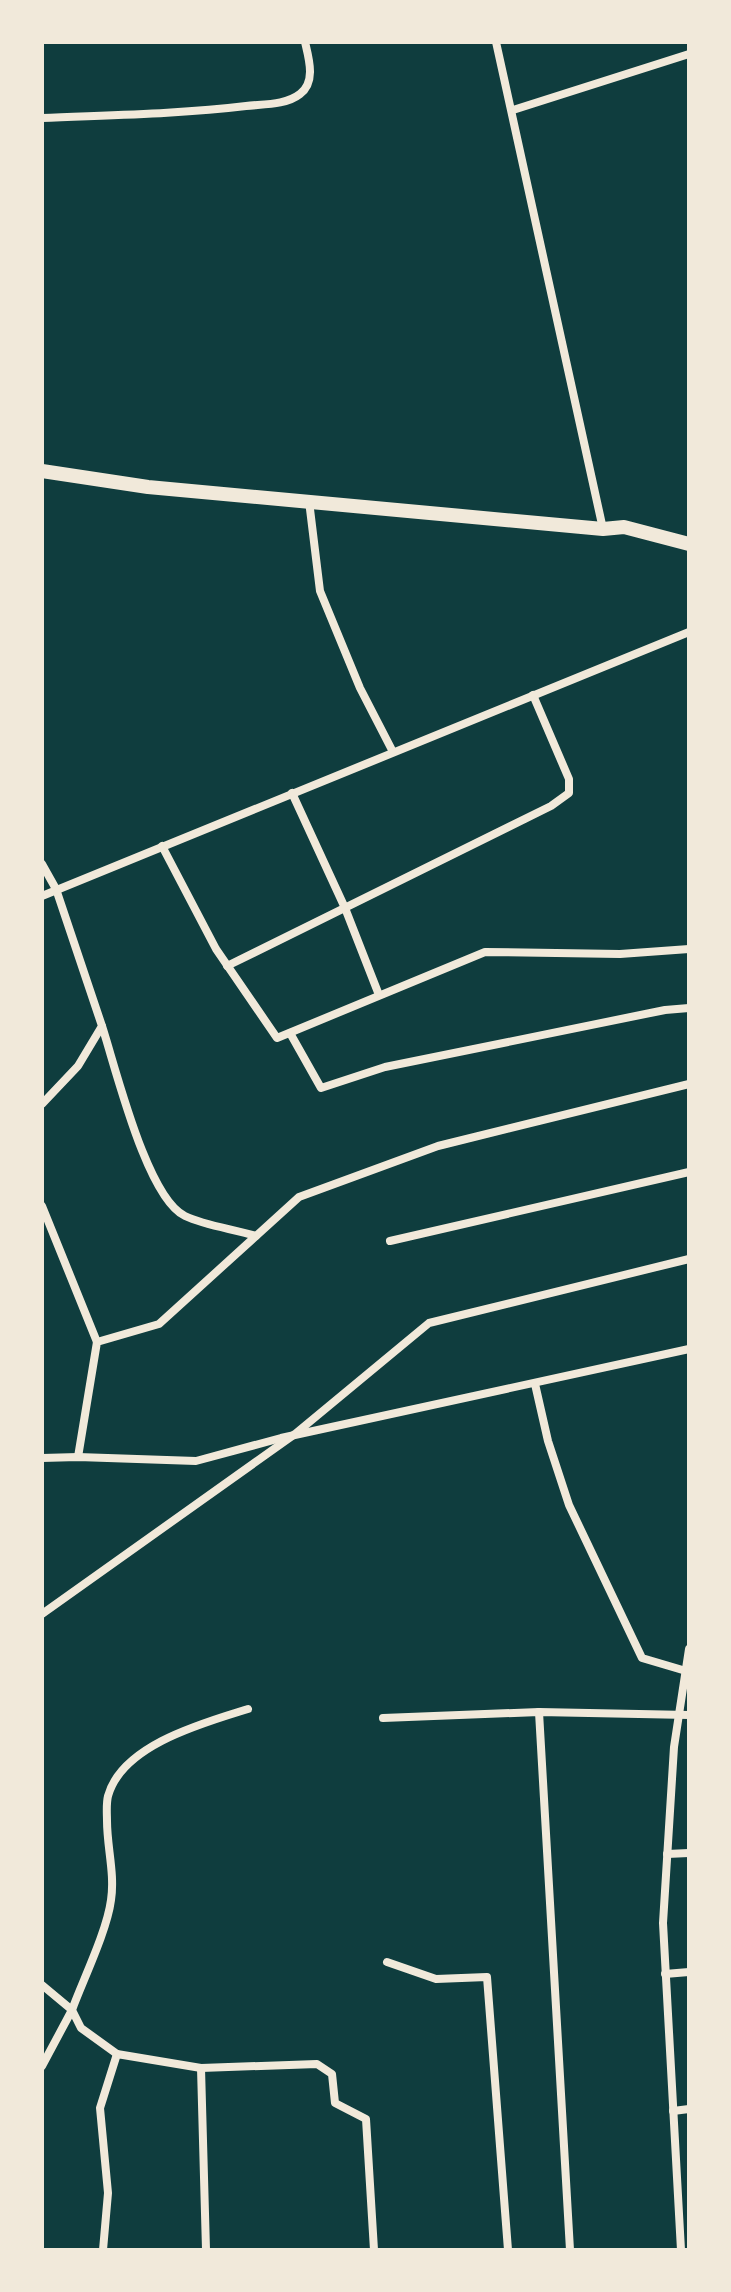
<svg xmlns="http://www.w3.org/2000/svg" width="731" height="2292" font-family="Merriweather,serif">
<rect width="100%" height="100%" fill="#0f3d3e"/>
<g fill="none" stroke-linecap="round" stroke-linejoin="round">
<g stroke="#f1e9da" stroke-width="8">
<polyline points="496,42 603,529"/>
<polyline points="513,110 689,54"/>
<path d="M42 118C110 115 179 114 246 106 264 104 286 105 300 94 316 82 309 59 305 42"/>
<polyline points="309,501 320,591 360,688 393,752"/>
<polyline points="292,793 345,908 379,995"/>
<polyline points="162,846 216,949 277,1038 485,952 620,954 689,949"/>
<polyline points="42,864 56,889 102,1026 78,1066 42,1104"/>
<polyline points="42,896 689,632"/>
<polyline points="227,966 551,806 569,793 569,779 533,695"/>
<path d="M102 1026C116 1069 147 1198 185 1216 206 1226 234 1229 256 1236"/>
<polyline points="290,1033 321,1088 385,1067 665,1010 689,1008"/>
<polyline points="42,1206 97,1342"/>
<polyline points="390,1241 689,1172"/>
<polyline points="535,1384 548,1441 569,1505 642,1658 686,1671"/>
<polyline points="78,1457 97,1342 159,1324 299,1197 438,1146 689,1084"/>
<polyline points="42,1458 78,1457 196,1461 281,1438 689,1349"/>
<polyline points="42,1614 295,1434 429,1323 689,1259"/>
<polyline points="539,1712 570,2250"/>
<polyline points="383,1718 539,1712 689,1715"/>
<polyline points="667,1854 689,1853"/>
<polyline points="387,1962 436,1979 487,1977 508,2250"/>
<polyline points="665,1974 689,1972"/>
<polyline points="42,1985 72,2010 42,2066"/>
<path d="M117 2054 81 2028 72 2010C83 1980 107 1931 111 1900 115 1874 107 1847 107 1821 107 1814 106 1804 108 1796 122 1745 203 1723 248 1709"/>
<polyline points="201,2068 206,2250"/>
<polyline points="673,2111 689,2109"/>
<polyline points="103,2250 108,2193 100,2108 117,2054 201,2068 317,2064 332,2074 335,2103 366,2119 374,2250"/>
<polyline points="681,2250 663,1923 674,1747 689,1649"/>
</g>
<polyline stroke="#f1e9da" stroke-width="14" points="42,471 148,487 603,529 624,527 689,544"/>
</g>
<rect width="731" height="2292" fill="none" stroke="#f1e9da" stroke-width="88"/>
</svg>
